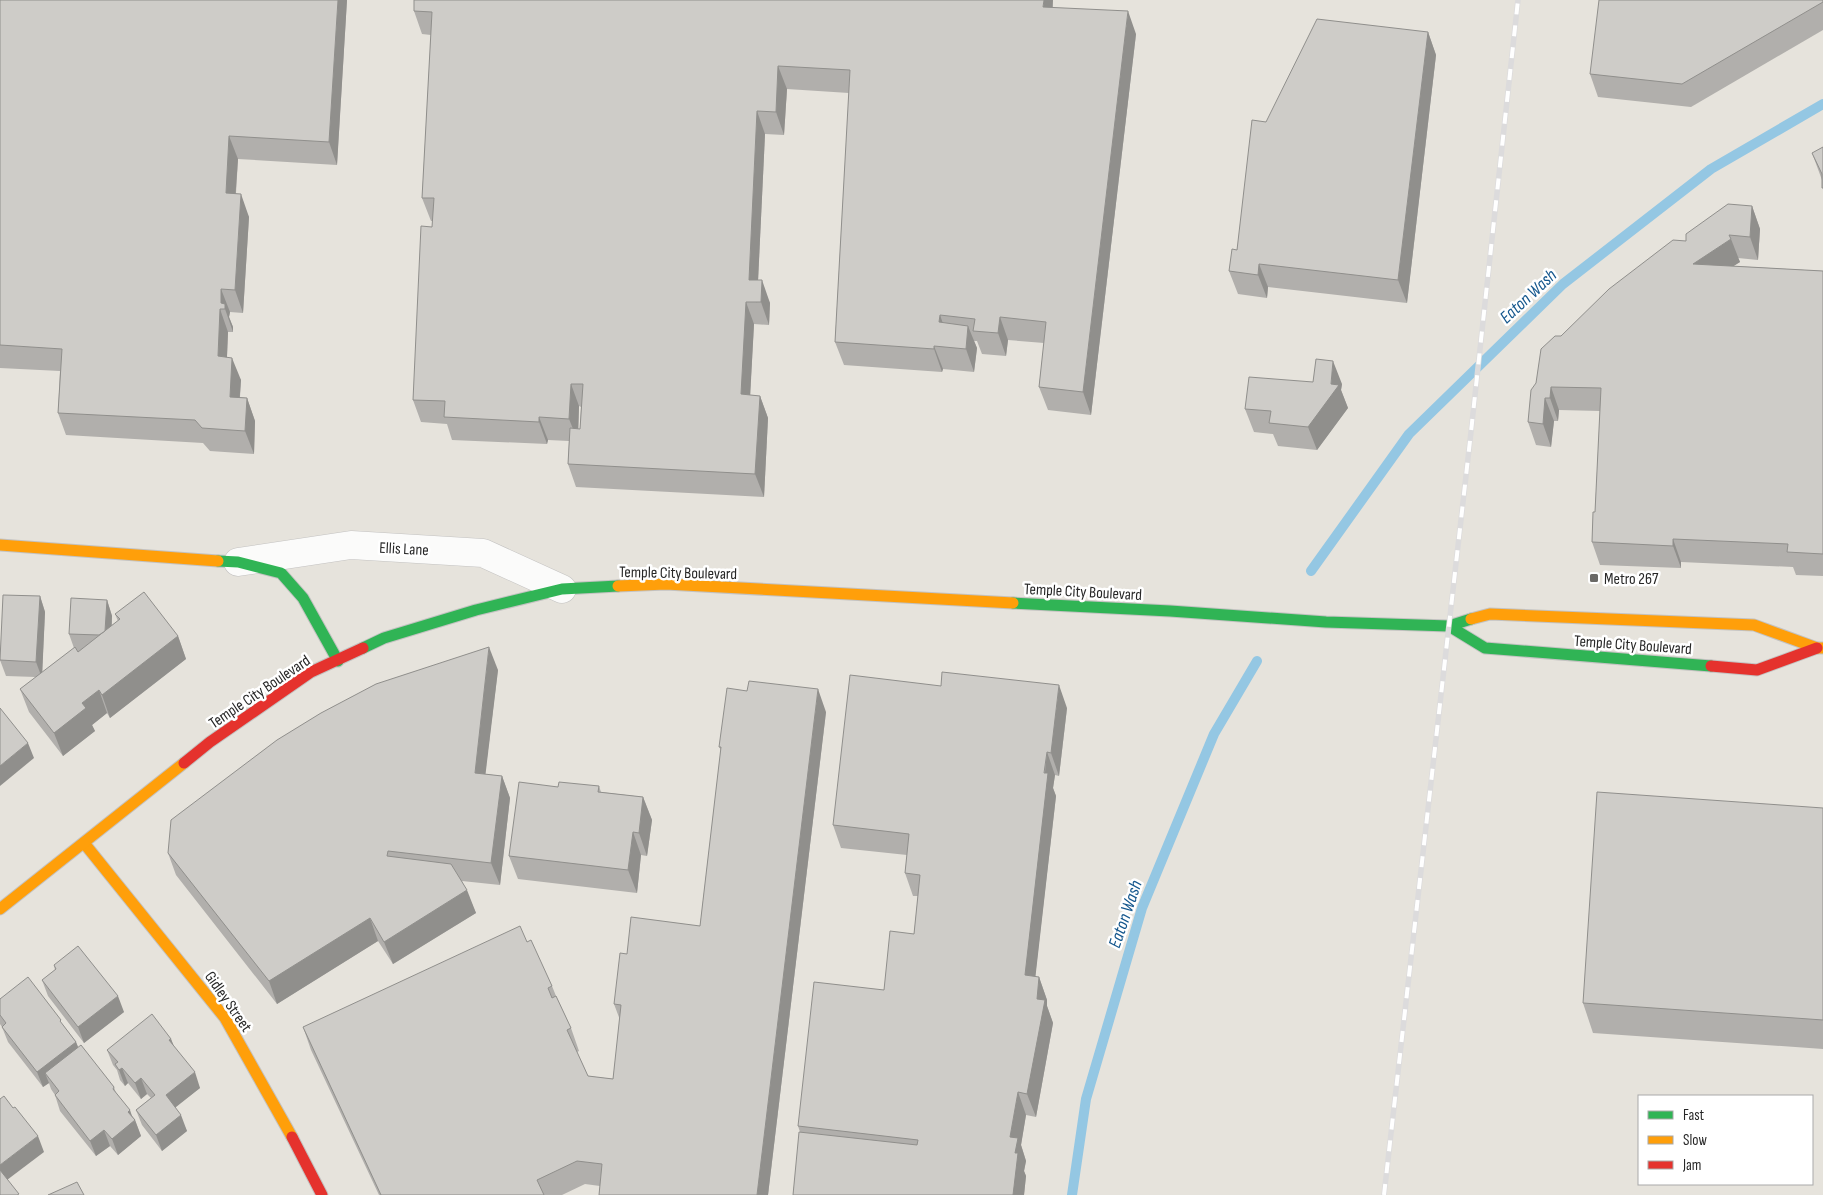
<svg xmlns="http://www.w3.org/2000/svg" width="1823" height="1195" font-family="'Sofia Sans Condensed',sans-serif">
<rect width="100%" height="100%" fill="#e6e3dc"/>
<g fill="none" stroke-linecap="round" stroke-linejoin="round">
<g stroke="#94c7e3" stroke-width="10">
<polyline points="1311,571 1409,434 1563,284 1711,169 1823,104"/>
<polyline points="1072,1195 1086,1099 1142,908 1214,734 1257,661"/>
</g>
<g stroke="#c3c2c1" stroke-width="29">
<polyline id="street" points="238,562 351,545 483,553 562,589"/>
</g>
<g stroke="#c3c2c1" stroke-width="13">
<g id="fast">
<polyline points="218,561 238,562 281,573 303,598 338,661"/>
<polyline points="1013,603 1170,611 1326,622 1449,626 1471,619"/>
<polyline points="1449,626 1485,648 1711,666"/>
<polyline points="363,648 384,638 476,610 562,589 618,586"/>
</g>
</g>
<g stroke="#c3c2c1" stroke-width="13">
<g id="slow">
<polyline points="0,545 218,561"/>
<polyline points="618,586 666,584 1013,603"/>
<polyline points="1471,619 1490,614 1754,625 1817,648 1823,648"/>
<polyline points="84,843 225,1018 292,1137"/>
<polyline points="0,909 184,763"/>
</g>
</g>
<g stroke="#c3c2c1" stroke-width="13">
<g id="jam">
<polyline points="1711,666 1757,670 1817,648"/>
<polyline points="184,763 210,742 311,672 363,648"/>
<polyline points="292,1137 322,1195"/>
</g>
</g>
<use href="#street" stroke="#fbfbfa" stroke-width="28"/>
<use href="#fast" stroke="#30b455" stroke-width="11"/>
<use href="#slow" stroke="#ff9f0a" stroke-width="11"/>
<use href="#jam" stroke="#e5322d" stroke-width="11"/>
<g stroke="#dcdbdc" stroke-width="5.5">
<polyline id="rail" points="1384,1195 1471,432 1518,0"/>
</g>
<use href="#rail" stroke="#fff" stroke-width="4" stroke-dasharray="11" stroke-linecap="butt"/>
</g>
<g fill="#b1afac" fill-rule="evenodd">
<polygon points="0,0 347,0 337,165 238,159 236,193 249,217 243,313 230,312 229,317 233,327 233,332 228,332 227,357 241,380 240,397 247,398 255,421 254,454 210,451 203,443 66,435 58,413 60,371 0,368"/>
<polygon points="1823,0 1823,30 1691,107 1598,97 1590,74"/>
<path d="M1053 8 1136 34 1091 415 1048 410 1039 387 1044 343 1008 340 1006 356 982 354 977 341H974L977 348 974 372 943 369 942 372 844 365 835 342 849 93 787 89 784 135 765 134 758 280 770 303 769 325 754 324 750 395 760 396 768 418 764 497 576 487 568 464 569 441 548 440 547 444 452 440 447 424 421 422 413 400 432 227 433 221H431L422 198 431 35 422 34 414 11ZM579 406 581 407 580 429H578Z"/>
<polygon points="1428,32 1436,55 1407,303 1268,287 1267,298 1238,294 1229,271 1237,250 1266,122"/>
<polygon points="1823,147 1823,190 1822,180 1812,153"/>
<polygon points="1752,206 1760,229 1758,260 1738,258 1740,262 1733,266 1823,271 1823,576 1796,575 1793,567 1681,562 1681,568 1600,565 1592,542 1595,512 1600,411 1559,410 1558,421 1554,421 1551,447 1536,445 1528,422 1536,383 1561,336 1686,241"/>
<polygon points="1342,384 1341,390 1348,408 1317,450 1278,446 1273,434 1254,432 1245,409"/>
<polygon points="40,596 45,612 42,673 74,648 69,634 107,600 112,616 112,625 118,621 115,614 178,636 186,659 110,718 107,713 92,725 95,731 63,756 29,712 20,689 36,677 6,676 0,660"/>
<polygon points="498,670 485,774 502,776 510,798 500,885 462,881 476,913 393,964 378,941 277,1004 176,875 168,853"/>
<polygon points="1067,708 1059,776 1055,775 1053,788 1056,796 1035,977 1039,977 1047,1000 1047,1006 1053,1023 1036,1117 1026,1115 1021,1145 1026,1161 1024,1171 1026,1176 1024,1195 793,1195 800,1132 798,1126 884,990 914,934 918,896 913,896 905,873 907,855 841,848 833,825"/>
<polygon points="826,712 768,1195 599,1195 600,1186 585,1184 562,1195 379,1195 311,1050 303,1027 527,942 552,986 556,996 571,1028 579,1051 577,1052 588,1076 613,1079 620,1020 614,1004 627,954 700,926 721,750 719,747"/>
<polygon points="599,786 601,792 643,797 652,820 647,856 641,855 637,893 518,879 509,856 558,787"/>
<polygon points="1823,808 1823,1049 1593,1033 1583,1003"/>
<polygon points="54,965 124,1012 84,1043 48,996 42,980 55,970"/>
<polygon points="0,999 63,1025 76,1042 78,1047 114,1087 116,1093 135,1120 141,1136 118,1155 110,1146 96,1156 60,1111 55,1095 51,1089 49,1083 43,1087 8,1042 2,1027 0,1024"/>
<polygon points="171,1039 174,1047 200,1088 175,1107 187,1131 162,1151 142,1125 136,1110 151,1098 147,1094 141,1099 128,1083 125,1086 120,1080 117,1070 113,1065 107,1050"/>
</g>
<g fill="#908f8c">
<polygon points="338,0 347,0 337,165 329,142"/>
<polygon points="1044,0 1053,0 1052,30 1043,7"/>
<polygon points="1128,11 1136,34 1091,415 1083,392"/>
<polygon points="1428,32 1436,55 1407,303 1398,280"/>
<polygon points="778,66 787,89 784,135 776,112"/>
<polygon points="757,111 765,134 757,303 749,280"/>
<polygon points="229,136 238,159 234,216 226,193"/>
<polygon points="241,194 249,217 243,313 235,290"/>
<polygon points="1752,206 1760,229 1758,260 1750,237"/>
<polygon points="1731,239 1740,262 1701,287 1693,264"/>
<polygon points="1259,264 1268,287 1267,298 1258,275"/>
<polygon points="762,280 770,303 769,325 761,302"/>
<polygon points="221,289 230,312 229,317 233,327 233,332 225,309 221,303"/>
<polygon points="746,302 754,324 749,417 741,394"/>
<polygon points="220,309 228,332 226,379 218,356"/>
<polygon points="940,315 948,338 939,322"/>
<polygon points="1000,317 1008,340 1006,356 998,333"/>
<polygon points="968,326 977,348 974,372 966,349"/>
<polygon points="934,346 943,369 942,372 934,349"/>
<polygon points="232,358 241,380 238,420 230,397"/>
<polygon points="1333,361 1342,384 1341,390 1348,408 1317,450 1308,427 1331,384"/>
<polygon points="571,384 579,406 578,441 569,419"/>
<polygon points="1551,387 1559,410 1558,421 1550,398"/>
<polygon points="760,396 768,418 764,497 755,474"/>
<polygon points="247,398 255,421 254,454 245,431"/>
<polygon points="1545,398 1554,421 1551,447 1543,424"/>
<polygon points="539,417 548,440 547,444 539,422"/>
<polygon points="1673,539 1681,562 1681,568 1673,546"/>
<polygon points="40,596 45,612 42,678 36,662"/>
<polygon points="107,600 112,616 110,651 105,636"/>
<polygon points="178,636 186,659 110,718 102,695"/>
<polygon points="489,647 498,670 483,795 475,773"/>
<polygon points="1059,685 1067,708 1059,776 1051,753"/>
<polygon points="818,689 826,712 768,1195 757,1195"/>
<polygon points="99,690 107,713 92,725 95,731 63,756 54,733 82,703"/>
<polygon points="28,743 34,758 0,786 0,766"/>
<polygon points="1047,752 1055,775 1053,788 1056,796 1033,998 1025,975"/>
<polygon points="502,776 510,798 500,885 491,863"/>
<polygon points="643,797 652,820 647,856 639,833"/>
<polygon points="633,832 641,855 637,893 628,870"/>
<polygon points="467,890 476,913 393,964 384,942"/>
<polygon points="370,918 378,941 277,1004 269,981"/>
<polygon points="1039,977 1047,1000 1047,1006 1053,1023 1036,1117 1027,1094"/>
<polygon points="118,996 124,1012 84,1043 78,1027"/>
<polygon points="171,1039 177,1054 169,1040"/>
<polygon points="76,1042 82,1057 45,1073 49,1083 43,1087 37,1072"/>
<polygon points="122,1068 128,1083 125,1086 119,1070"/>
<polygon points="195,1072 200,1088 171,1111 166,1095"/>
<polygon points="141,1078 147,1094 141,1099 135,1083"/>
<polygon points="1018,1092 1026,1115 1021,1145 1026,1161 1024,1171 1026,1176 1024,1195 1013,1195 1010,1137"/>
<polygon points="130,1110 134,1122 135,1120 141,1136 118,1155 112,1139 128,1112"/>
<polygon points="181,1115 187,1131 162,1151 156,1135"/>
<polygon points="104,1130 110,1146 96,1156 90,1141"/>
<polygon points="38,1136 44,1152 3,1183 0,1176 0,1165"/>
</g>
<g fill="#ceccc8" stroke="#908f8c">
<polygon points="0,0 338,0 329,142 229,136 226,193 241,194 235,290 221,289 221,303 225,304 225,309 220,309 218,356 232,358 230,397 247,398 245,431 202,428 195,420 58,413 62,349 0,345"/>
<polygon points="414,0 1044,0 1043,7 1128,11 1083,392 1039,387 1046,322 1000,317 998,333 973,331 975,319 940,315 939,322 968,326 966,349 934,346 934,349 835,342 850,70 778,66 776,112 757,111 749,280 762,280 761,302 746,302 741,394 760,396 755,474 568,464 570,428 580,429 583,384 571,384 569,419 539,417 539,422 444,417 445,401 413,400 421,226 432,227 434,198 422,198 432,12 414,11"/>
<polygon points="1599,0 1823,0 1823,2 1682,84 1590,74"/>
<polygon points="1317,19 1428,32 1398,280 1259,264 1258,275 1229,271 1232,249 1237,250 1252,120 1266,122"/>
<polygon points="1823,147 1823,188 1822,188 1822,174 1812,153"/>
<polygon points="1728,204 1752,206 1750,237 1729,235 1731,239 1693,264 1823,271 1823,554 1787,552 1788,544 1673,539 1673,546 1592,542 1593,512 1595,512 1601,388 1551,387 1550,398 1545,398 1543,424 1528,422 1531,390 1536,383 1541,349 1555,336 1561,336 1609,289 1673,240 1686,241 1686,234"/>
<polygon points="1316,359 1333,361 1331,384 1339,385 1308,427 1269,423 1271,411 1245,409 1249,377 1313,382"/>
<polygon points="144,592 178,636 102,695 99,690 82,703 86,708 54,733 20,689 75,647 78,652 120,619 115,614"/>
<polygon points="3,595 40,596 36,662 0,660"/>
<polygon points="71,598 107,600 105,631 99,635 69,634"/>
<polygon points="489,647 475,773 502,776 491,863 388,851 387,856 451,864 467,890 384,942 370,918 269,981 168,853 171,820 277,740 321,713 376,684"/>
<polygon points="942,672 1059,685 1051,753 1047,752 1044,773 1048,773 1025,975 1039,977 1037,999 1045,1000 1027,1094 1018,1092 1010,1137 1018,1138 1015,1153 1018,1153 1013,1195 793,1195 799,1132 917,1145 918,1140 798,1126 814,982 884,990 890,931 914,934 920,875 905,873 909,834 833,825 850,675 941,686"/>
<polygon points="749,681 818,689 757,1195 599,1195 602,1164 577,1161 537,1180 544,1195 381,1195 303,1027 520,926 527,942 531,940 552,986 548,988 552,998 556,996 571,1028 567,1030 588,1076 613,1079 621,1005 614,1004 620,953 627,954 631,917 700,926 721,747 719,747 727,688 747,691"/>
<polygon points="0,708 28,743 0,766"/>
<polygon points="519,782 558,787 559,782 599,786 598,792 643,797 639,833 633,832 628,870 509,856"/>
<polygon points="1597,792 1823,808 1823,1020 1583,1003"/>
<polygon points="78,946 118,996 78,1027 42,980 56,969 54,965"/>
<polygon points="28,977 61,1020 60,1021 76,1042 37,1072 2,1027 6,1023 0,1015 0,999"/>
<polygon points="152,1014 171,1039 169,1040 195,1072 166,1095 181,1115 156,1135 136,1110 155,1095 141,1078 135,1083 122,1068 119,1070 115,1064 118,1062 107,1050"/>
<polygon points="81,1045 114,1087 113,1089 130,1110 128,1112 135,1120 112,1139 104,1130 90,1141 55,1095 59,1091 45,1073"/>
<polygon points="4,1096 13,1108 15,1107 38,1136 0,1165 0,1099"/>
<polygon points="0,1170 19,1194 17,1195 0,1195"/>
<polygon points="77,1182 84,1195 48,1195"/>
</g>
<rect fill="#6a6966" stroke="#fff" stroke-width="2" x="1589" y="573" width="10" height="10" rx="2.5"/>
<g text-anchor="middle" stroke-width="5" stroke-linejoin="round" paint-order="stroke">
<g font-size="16" fill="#272727" stroke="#fff">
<text transform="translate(404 548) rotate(3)" y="6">Ellis Lane</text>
<text transform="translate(678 572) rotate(1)" y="6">Temple City Boulevard</text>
<text transform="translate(1083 591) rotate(3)" y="6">Temple City Boulevard</text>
<text transform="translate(1633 644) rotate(4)" y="6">Temple City Boulevard</text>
<text transform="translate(259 691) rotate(-34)" y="6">Temple City Boulevard</text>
<text transform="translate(229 1001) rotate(55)" y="6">Gidley Street</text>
</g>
<g font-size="16" fill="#272727" stroke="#fff" text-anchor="start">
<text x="1604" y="584">Metro 267</text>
</g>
<g font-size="18" font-style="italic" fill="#15578d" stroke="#fff">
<text transform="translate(1528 296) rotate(-43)" y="6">Eaton Wash</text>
<text transform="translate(1125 914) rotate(-71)" y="6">Eaton Wash</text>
</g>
</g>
<rect x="1638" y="1095" width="175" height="90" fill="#ffffff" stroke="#a9a9a9"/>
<rect x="1648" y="1111" width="25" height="8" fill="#30b455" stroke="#a9a9a9"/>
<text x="1683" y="1120" font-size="15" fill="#272727">Fast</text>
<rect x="1648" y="1136" width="25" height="8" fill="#ff9f0a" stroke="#a9a9a9"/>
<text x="1683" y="1145" font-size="15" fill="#272727">Slow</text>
<rect x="1648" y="1161" width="25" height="8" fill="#e5322d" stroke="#a9a9a9"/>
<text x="1683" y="1170" font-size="15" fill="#272727">Jam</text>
</svg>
